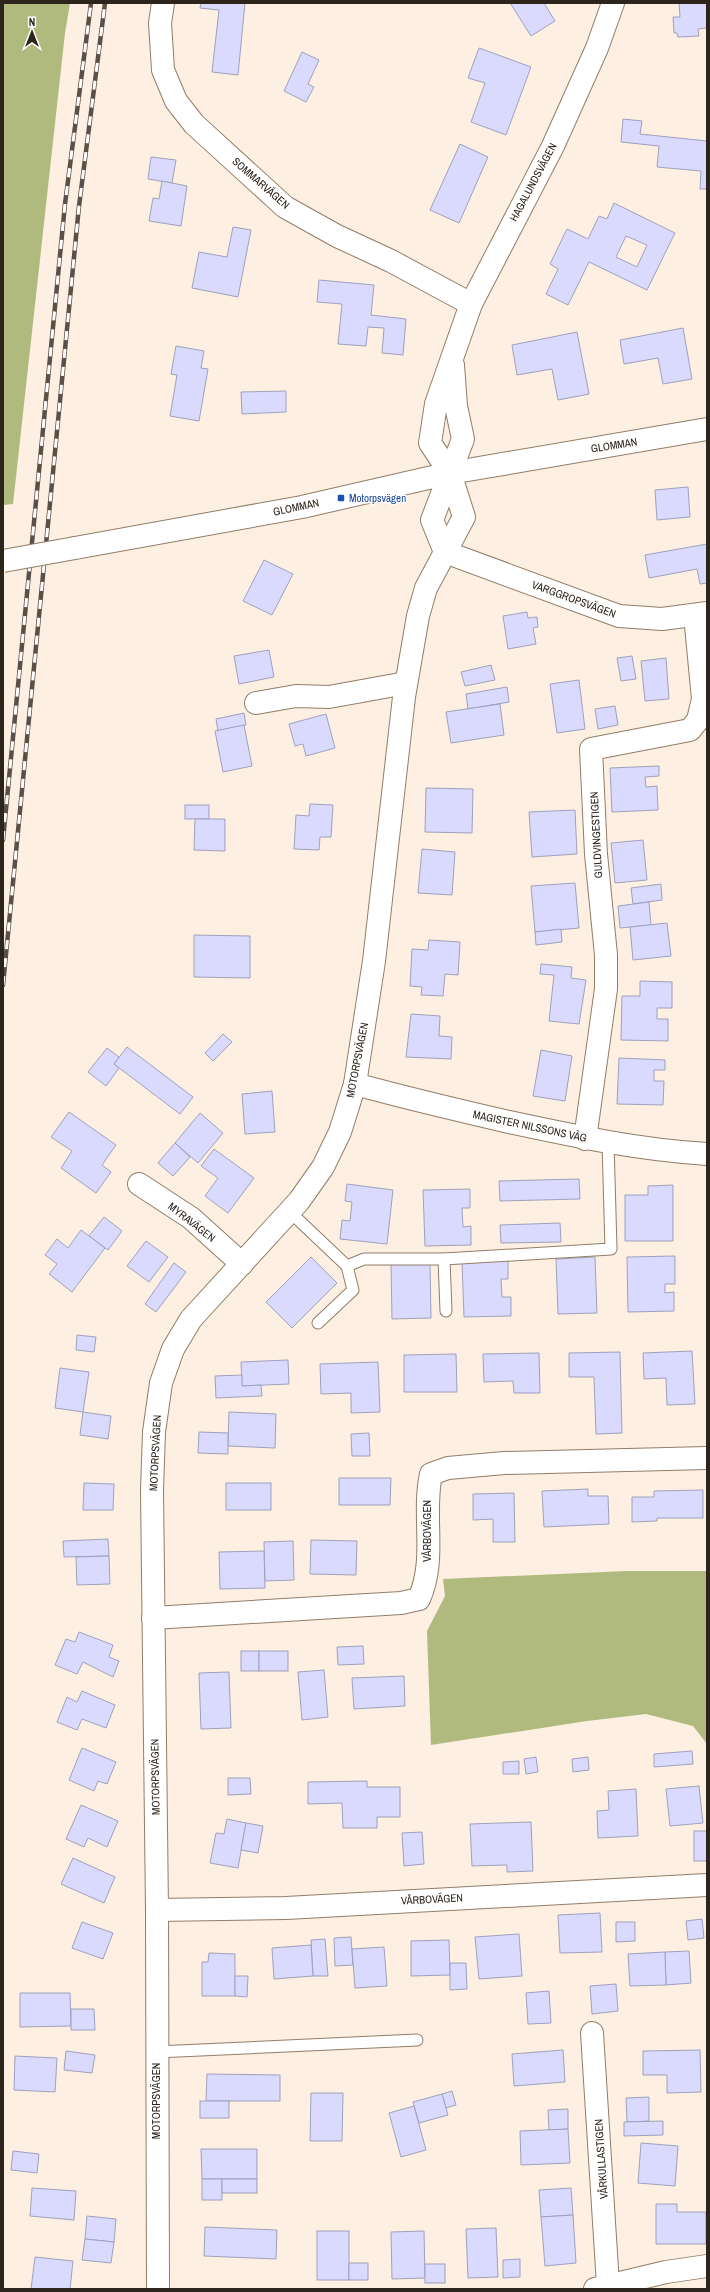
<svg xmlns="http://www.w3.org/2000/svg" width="710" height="2292" font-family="'Archivo Narrow',sans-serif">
<rect width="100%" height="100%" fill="#fdefe1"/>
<g fill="#b1ba7e">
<polygon points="3,3 70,3 65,33 13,504 3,505"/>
<polygon points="627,1571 707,1571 707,1744 693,1726 646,1714 587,1721 431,1745 427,1631 445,1596 443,1579"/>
</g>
<g fill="#d9dafd" stroke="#9fa1bc" fill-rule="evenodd">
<polygon points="201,3 245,3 238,75 212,72 219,10 200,8"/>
<polygon points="510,3 544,3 555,21 531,36"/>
<polygon points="679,3 707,3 707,28 698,29 699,36 678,37 677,33 674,33 673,17 680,17"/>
<polygon points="479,48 531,67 506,135 471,122 485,83 468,78"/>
<polygon points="302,52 319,60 308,84 314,87 306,102 284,91"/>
<polygon points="623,119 642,121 640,134 707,141 707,189 700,189 701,171 657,167 659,146 621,142"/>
<polygon points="460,144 488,157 459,223 430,210"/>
<polygon points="151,157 176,160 172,183 148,179"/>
<polygon points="162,181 187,186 181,226 149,221 153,198 159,199"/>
<path d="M614 203 675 233 647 290 589 262 568 305 546 294 558 269 550 264 567 229 588 239 599 216 607 219ZM626 236 647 245 637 267 616 257Z"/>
<polygon points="233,227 251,230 238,297 192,288 199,252 227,257"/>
<polygon points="319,280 374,285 371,315 406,319 403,355 382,353 384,328 368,327 366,346 338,344 342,304 317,302"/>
<polygon points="683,328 692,379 663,384 658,358 624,364 620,340"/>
<polygon points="577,332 589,394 558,400 552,369 517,375 512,345"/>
<polygon points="176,346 204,351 201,368 208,369 199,421 170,416 177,375 171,374"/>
<polygon points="286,391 286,412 242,414 241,392"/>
<polygon points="688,487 690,517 657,520 655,490"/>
<polygon points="707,544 707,583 700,584 697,569 649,578 645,555"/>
<polygon points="264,560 293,574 272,615 243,601"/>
<polygon points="527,612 528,618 537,617 538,627 533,628 536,644 508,649 503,616"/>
<polygon points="269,650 274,677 239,684 234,656"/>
<polygon points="632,656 636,679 621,681 617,658"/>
<polygon points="666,658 669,699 645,701 641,661"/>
<polygon points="491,665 495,680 465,686 461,672"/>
<polygon points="579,680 585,729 557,733 550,684"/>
<polygon points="507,687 509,702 468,709 466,694"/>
<polygon points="500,704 504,735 451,743 446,712"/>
<polygon points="615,706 618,725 598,729 595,709"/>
<polygon points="244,713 246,725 218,731 216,719"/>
<polygon points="326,714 335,748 306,756 303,744 295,746 289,724"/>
<polygon points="244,725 252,766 223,772 215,731"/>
<polygon points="659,766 659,776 645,777 646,787 657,786 658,810 612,812 610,768"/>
<polygon points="426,788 473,789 472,833 425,832"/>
<polygon points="310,804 333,805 331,837 320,837 319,850 294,849 296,815 309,816"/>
<rect x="185" y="805" width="24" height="14"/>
<polygon points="575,810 577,854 532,857 529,812"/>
<polygon points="195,819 225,819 225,851 194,850"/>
<polygon points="643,840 647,880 615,883 611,843"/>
<polygon points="422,849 455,852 452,895 418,893"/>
<polygon points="575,883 579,928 535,932 531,886"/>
<polygon points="661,884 662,900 633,904 631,888"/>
<polygon points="649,902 651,925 620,928 618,906"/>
<polygon points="667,923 671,956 633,960 630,927"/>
<polygon points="561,929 562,942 536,945 535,932"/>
<polygon points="194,935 250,936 250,978 194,977"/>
<polygon points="429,940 460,942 458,975 445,974 443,996 421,995 422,987 410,986 412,949 428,950"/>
<polygon points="541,964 572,967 571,978 586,980 579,1024 549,1021 554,975 540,974"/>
<polygon points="640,981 672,982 672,1008 657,1008 657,1019 668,1019 668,1041 621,1040 622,996 640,996"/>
<polygon points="411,1014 440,1016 439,1036 452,1037 451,1059 406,1057"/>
<polygon points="223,1034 232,1042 213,1061 205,1053"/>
<polygon points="127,1047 193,1097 180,1114 114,1064"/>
<polygon points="107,1048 119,1057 114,1064 119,1068 106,1086 88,1072"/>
<polygon points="541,1050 572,1056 565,1101 533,1096"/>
<polygon points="619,1058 665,1060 665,1070 654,1070 654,1081 664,1081 663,1105 617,1104"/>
<polygon points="272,1091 275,1132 245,1134 242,1094"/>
<polygon points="69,1112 116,1145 102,1165 111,1172 96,1193 61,1168 72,1151 51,1137"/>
<polygon points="200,1113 223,1133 198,1163 175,1143"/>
<polygon points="175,1143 190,1157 173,1176 158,1163"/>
<polygon points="214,1149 254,1178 228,1213 205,1196 218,1178 201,1166"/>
<polygon points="579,1179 580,1199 500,1201 499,1181"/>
<polygon points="347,1184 393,1190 387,1244 340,1239 342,1220 350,1221 352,1202 345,1201"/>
<polygon points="673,1185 673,1241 625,1241 625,1195 648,1195 648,1186"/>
<polygon points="470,1189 470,1208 462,1208 463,1227 471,1226 471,1245 425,1246 423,1190"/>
<polygon points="104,1217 122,1231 108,1250 89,1236"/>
<polygon points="560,1223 561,1242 501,1243 500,1225"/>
<polygon points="81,1230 105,1248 72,1292 49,1274 57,1264 45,1255 57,1239 68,1248"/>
<polygon points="146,1241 168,1257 149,1282 127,1266"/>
<polygon points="675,1256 675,1284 665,1284 665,1293 674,1292 674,1311 628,1312 627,1257"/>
<polygon points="311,1257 337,1283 292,1328 266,1302"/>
<polygon points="595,1257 597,1313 558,1314 556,1259"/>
<polygon points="508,1260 508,1279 501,1279 502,1297 511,1297 511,1316 464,1317 462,1261"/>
<polygon points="430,1262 431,1318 392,1319 391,1263"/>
<polygon points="174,1263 186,1272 156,1312 145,1304"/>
<polygon points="77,1335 96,1337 94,1352 76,1350"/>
<polygon points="692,1351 695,1404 667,1405 666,1378 644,1379 643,1353"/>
<polygon points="620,1352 622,1433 596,1434 594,1377 569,1377 569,1353"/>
<polygon points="539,1353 540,1393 514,1393 513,1381 484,1382 483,1354"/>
<polygon points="456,1354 457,1392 404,1392 404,1355"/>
<polygon points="288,1360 289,1384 242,1386 241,1362"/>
<polygon points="378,1362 380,1412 351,1413 351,1393 321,1394 320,1364"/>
<polygon points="60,1368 89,1372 83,1412 55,1408"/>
<polygon points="242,1375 242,1386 261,1385 262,1396 216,1398 215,1376"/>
<polygon points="83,1412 111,1416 108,1439 80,1435"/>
<polygon points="229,1412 276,1414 275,1448 228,1446"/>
<polygon points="199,1432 228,1433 228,1454 198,1453"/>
<polygon points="369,1433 370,1456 352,1456 351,1434"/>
<polygon points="339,1478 391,1478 390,1505 339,1505"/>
<polygon points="84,1483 114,1484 113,1510 83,1510"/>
<rect x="226" y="1483" width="45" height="27"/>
<polygon points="588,1489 588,1496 608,1496 609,1524 544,1527 542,1491"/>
<polygon points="703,1490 703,1518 657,1518 657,1521 632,1522 632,1497 654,1497 654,1491"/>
<polygon points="514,1493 515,1542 493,1542 493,1519 473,1520 473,1494"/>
<polygon points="108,1539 109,1556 64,1557 63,1541"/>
<polygon points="311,1540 357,1541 356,1575 310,1574"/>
<polygon points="293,1541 294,1580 265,1581 264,1542"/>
<polygon points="264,1551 265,1588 220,1589 219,1552"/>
<polygon points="109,1556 110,1584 77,1585 76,1557"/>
<polygon points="79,1632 113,1645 109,1657 119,1661 113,1677 83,1662 77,1674 55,1665 66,1639 75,1642"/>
<polygon points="363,1646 364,1664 338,1665 337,1647"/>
<rect x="241" y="1651" width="18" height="20"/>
<rect x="259" y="1651" width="29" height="20"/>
<polygon points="324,1670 328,1717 302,1720 298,1672"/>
<polygon points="229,1672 231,1728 201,1729 199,1673"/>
<polygon points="404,1676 405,1706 354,1709 352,1678"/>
<polygon points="82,1691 115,1705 106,1728 82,1719 77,1730 57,1722 67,1697 77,1702"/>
<polygon points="82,1748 116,1762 107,1784 98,1781 94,1791 69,1780"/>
<polygon points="692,1751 693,1764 654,1767 654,1754"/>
<polygon points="536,1757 538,1772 526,1774 524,1759"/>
<polygon points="588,1757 589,1770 573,1772 572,1759"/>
<polygon points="519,1761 519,1774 503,1774 503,1762"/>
<polygon points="228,1778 250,1778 251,1794 228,1795"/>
<polygon points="367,1781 367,1787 400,1787 400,1817 377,1817 377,1828 343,1828 342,1803 308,1804 308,1782"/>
<polygon points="699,1786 703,1823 670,1826 666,1789"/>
<polygon points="636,1789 638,1836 598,1838 597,1811 609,1810 608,1791"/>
<polygon points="81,1805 118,1821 107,1847 88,1838 84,1847 66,1839"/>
<polygon points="227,1819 246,1823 238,1868 210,1863 216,1833 224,1834"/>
<polygon points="531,1822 533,1871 507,1872 507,1865 472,1866 470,1824"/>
<polygon points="246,1823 263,1826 258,1853 241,1850"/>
<rect x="694" y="1831" width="13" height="30"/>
<polygon points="422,1832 424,1864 404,1866 402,1833"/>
<polygon points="73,1858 115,1877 104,1903 61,1884"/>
<polygon points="600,1913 602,1952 560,1953 558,1915"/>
<polygon points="702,1919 704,1938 688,1940 686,1921"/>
<polygon points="82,1922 113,1933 103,1959 72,1948"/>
<polygon points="616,1922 635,1922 635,1941 616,1942"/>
<polygon points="519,1934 522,1976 479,1979 475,1937"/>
<polygon points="351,1937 353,1965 335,1966 334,1938"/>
<polygon points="325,1939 328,1976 313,1976 311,1940"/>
<polygon points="449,1940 450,1975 411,1976 411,1941"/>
<polygon points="311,1945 313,1976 274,1979 272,1948"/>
<polygon points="384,1947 387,1986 355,1988 352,1949"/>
<polygon points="689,1951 691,1983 666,1985 665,1952"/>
<polygon points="665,1952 666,1985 630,1986 628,1954"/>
<polygon points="209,1953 235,1954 235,1996 202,1996 202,1962 208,1962"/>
<polygon points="450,1963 466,1963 467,1989 450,1990"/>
<polygon points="235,1976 248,1976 247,1997 235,1996"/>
<polygon points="616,1984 618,2011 592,2014 590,1986"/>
<polygon points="549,1991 551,2023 528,2024 526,1993"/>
<polygon points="20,1993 70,1993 71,2026 20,2027"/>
<polygon points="71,2009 94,2009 95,2030 71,2030"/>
<polygon points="563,2050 565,2082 514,2086 512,2054"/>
<polygon points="700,2050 701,2092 667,2093 667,2075 643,2075 643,2051"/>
<polygon points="66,2051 95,2055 92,2073 64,2070"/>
<polygon points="15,2056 57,2058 55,2092 14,2090"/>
<polygon points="207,2074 280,2075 280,2101 206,2101"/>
<polygon points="452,2091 456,2105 446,2108 442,2094"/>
<polygon points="311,2093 343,2093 342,2141 310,2141"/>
<polygon points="442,2094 448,2115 419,2123 413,2102"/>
<polygon points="649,2097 649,2121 627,2122 626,2098"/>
<rect x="200" y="2101" width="29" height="17"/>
<polygon points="414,2106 426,2150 401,2157 389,2113"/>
<polygon points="568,2109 568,2129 549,2130 548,2110"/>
<polygon points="663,2121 663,2135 624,2136 624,2122"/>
<polygon points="568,2129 570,2163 521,2165 520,2131"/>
<polygon points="641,2143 678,2146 675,2186 638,2183"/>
<polygon points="201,2149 257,2149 257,2179 202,2179"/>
<polygon points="13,2151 39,2154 37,2173 11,2170"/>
<rect x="202" y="2179" width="20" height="21"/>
<rect x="222" y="2179" width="35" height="14"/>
<polygon points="32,2188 76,2191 74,2220 30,2216"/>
<polygon points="571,2188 573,2215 541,2217 539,2190"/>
<polygon points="656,2204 677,2204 677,2212 706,2212 706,2244 656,2244"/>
<polygon points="573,2215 576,2263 545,2266 541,2217"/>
<polygon points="87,2216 116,2219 114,2242 85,2239"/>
<polygon points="205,2227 277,2230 276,2259 204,2256"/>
<polygon points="496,2228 498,2277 468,2278 466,2229"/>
<rect x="317" y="2231" width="32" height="49"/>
<polygon points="424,2231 425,2278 392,2279 391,2232"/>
<polygon points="85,2239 114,2242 111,2263 82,2260"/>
<polygon points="35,2257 73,2261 70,2289 31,2289"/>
<polygon points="520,2259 520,2277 503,2278 503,2260"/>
<rect x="349" y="2263" width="19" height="17"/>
<rect x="425" y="2264" width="20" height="19"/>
</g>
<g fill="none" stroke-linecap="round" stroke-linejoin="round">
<g stroke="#927d68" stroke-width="13">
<g id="service">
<polyline points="289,1211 347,1266 364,1259 444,1259 611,1249 608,1142"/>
<polyline points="444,1259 446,1311"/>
<polyline points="318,1323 353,1290 347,1266"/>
<polyline points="156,2052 417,2040"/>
</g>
</g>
<g stroke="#927d68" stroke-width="24">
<g id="minor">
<polyline points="163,3 160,23 163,70 176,101 194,124 285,207 337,236 391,261 471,304"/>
<polyline points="445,552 619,616 662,619 707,613"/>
<polyline points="445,552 432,520 450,473"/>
<polyline points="256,703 296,696 329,697 406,683"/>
<path d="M355 1084C406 1098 457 1110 509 1122 574 1136 640 1150 707 1154"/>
<polyline points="585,1139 606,989 606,955 596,854 591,749 690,730 698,720 703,699 695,615"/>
<polyline points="139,1184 191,1218 242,1264"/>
<path d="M153 1618 401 1603 419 1599C437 1559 422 1515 431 1474L448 1468 504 1463 707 1458"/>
<polyline points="157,1910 286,1908 707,1885"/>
<polyline points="592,2033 608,2285"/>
<polyline points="158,2289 157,1910 152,1490 154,1432 161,1383 173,1349 191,1319 299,1201 323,1167 340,1132 355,1084 374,961 404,697 418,616 426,588 464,517 450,473"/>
<polyline points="595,2289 666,2272 707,2266"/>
</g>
</g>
<g stroke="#927d68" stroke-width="24">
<g id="tertiary">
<polyline points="450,473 430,443 436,404 471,304 553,146 597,48 613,3"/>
<polyline points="450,473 463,439 456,406 453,365"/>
<polyline points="75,548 302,507 450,473 707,429"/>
</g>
</g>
<use href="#service" stroke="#fff" stroke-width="11"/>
<use href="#minor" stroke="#fff" stroke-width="22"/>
<use href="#tertiary" stroke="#fff" stroke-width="22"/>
<g stroke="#5a5047" stroke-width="4.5">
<g id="rail">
<polyline points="3,840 65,204 91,3"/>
<polyline points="3,985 79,206 105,3"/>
</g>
</g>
<use href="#rail" stroke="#fff" stroke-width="3" stroke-dasharray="9" stroke-linecap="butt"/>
<g stroke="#927d68" stroke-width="24" stroke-linecap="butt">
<polyline id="tertiary-bridge" points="3,561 75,548"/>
</g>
<use href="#tertiary-bridge" stroke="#fff" stroke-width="22"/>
</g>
<rect fill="#1a4fb4" stroke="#fff" stroke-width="1.5" x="337" y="494" width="8" height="8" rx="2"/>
<g text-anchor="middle" stroke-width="3" stroke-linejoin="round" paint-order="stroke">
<g font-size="11" fill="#2d241c" stroke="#fff">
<text transform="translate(533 182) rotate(-62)" y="4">HAGALUNDSVÄGEN</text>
<text transform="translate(261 183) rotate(41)" y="4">SOMMARVÄGEN</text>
<text transform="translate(614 445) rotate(-9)" y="4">GLOMMAN</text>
<text transform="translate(296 507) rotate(-12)" y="4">GLOMMAN</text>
<text transform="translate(574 599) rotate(20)" y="4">VARGGROPSVÄGEN</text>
<text transform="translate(596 835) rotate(-93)" y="4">GULDVINGESTIGEN</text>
<text transform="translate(357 1060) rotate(-79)" y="4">MOTORPSVÄGEN</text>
<text transform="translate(530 1126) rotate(12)" y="4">MAGISTER NILSSONS VÄG</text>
<text transform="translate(192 1222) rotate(38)" y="4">MYRAVÄGEN</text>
<text transform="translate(155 1453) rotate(-87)" y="4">MOTORPSVÄGEN</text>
<text transform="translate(427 1531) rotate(-90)" y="4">VÅRBOVÄGEN</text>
<text transform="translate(155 1777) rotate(-91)" y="4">MOTORPSVÄGEN</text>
<text transform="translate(432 1899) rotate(-3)" y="4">VÅRBOVÄGEN</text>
<text transform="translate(156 2101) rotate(-90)" y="4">MOTORPSVÄGEN</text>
<text transform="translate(601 2159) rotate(-94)" y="4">VÅRKULLASTIGEN</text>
</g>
<g font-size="11" fill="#164399" stroke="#fff" text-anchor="start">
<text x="349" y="502">Motorpsvägen</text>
</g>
</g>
<rect width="710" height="2292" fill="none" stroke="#2d241c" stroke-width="8"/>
<g transform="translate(32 32)" stroke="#ffffff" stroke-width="3" paint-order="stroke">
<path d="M0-3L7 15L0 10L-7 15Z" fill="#2d241c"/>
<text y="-6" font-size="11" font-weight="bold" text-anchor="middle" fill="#2d241c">N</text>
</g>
</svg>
